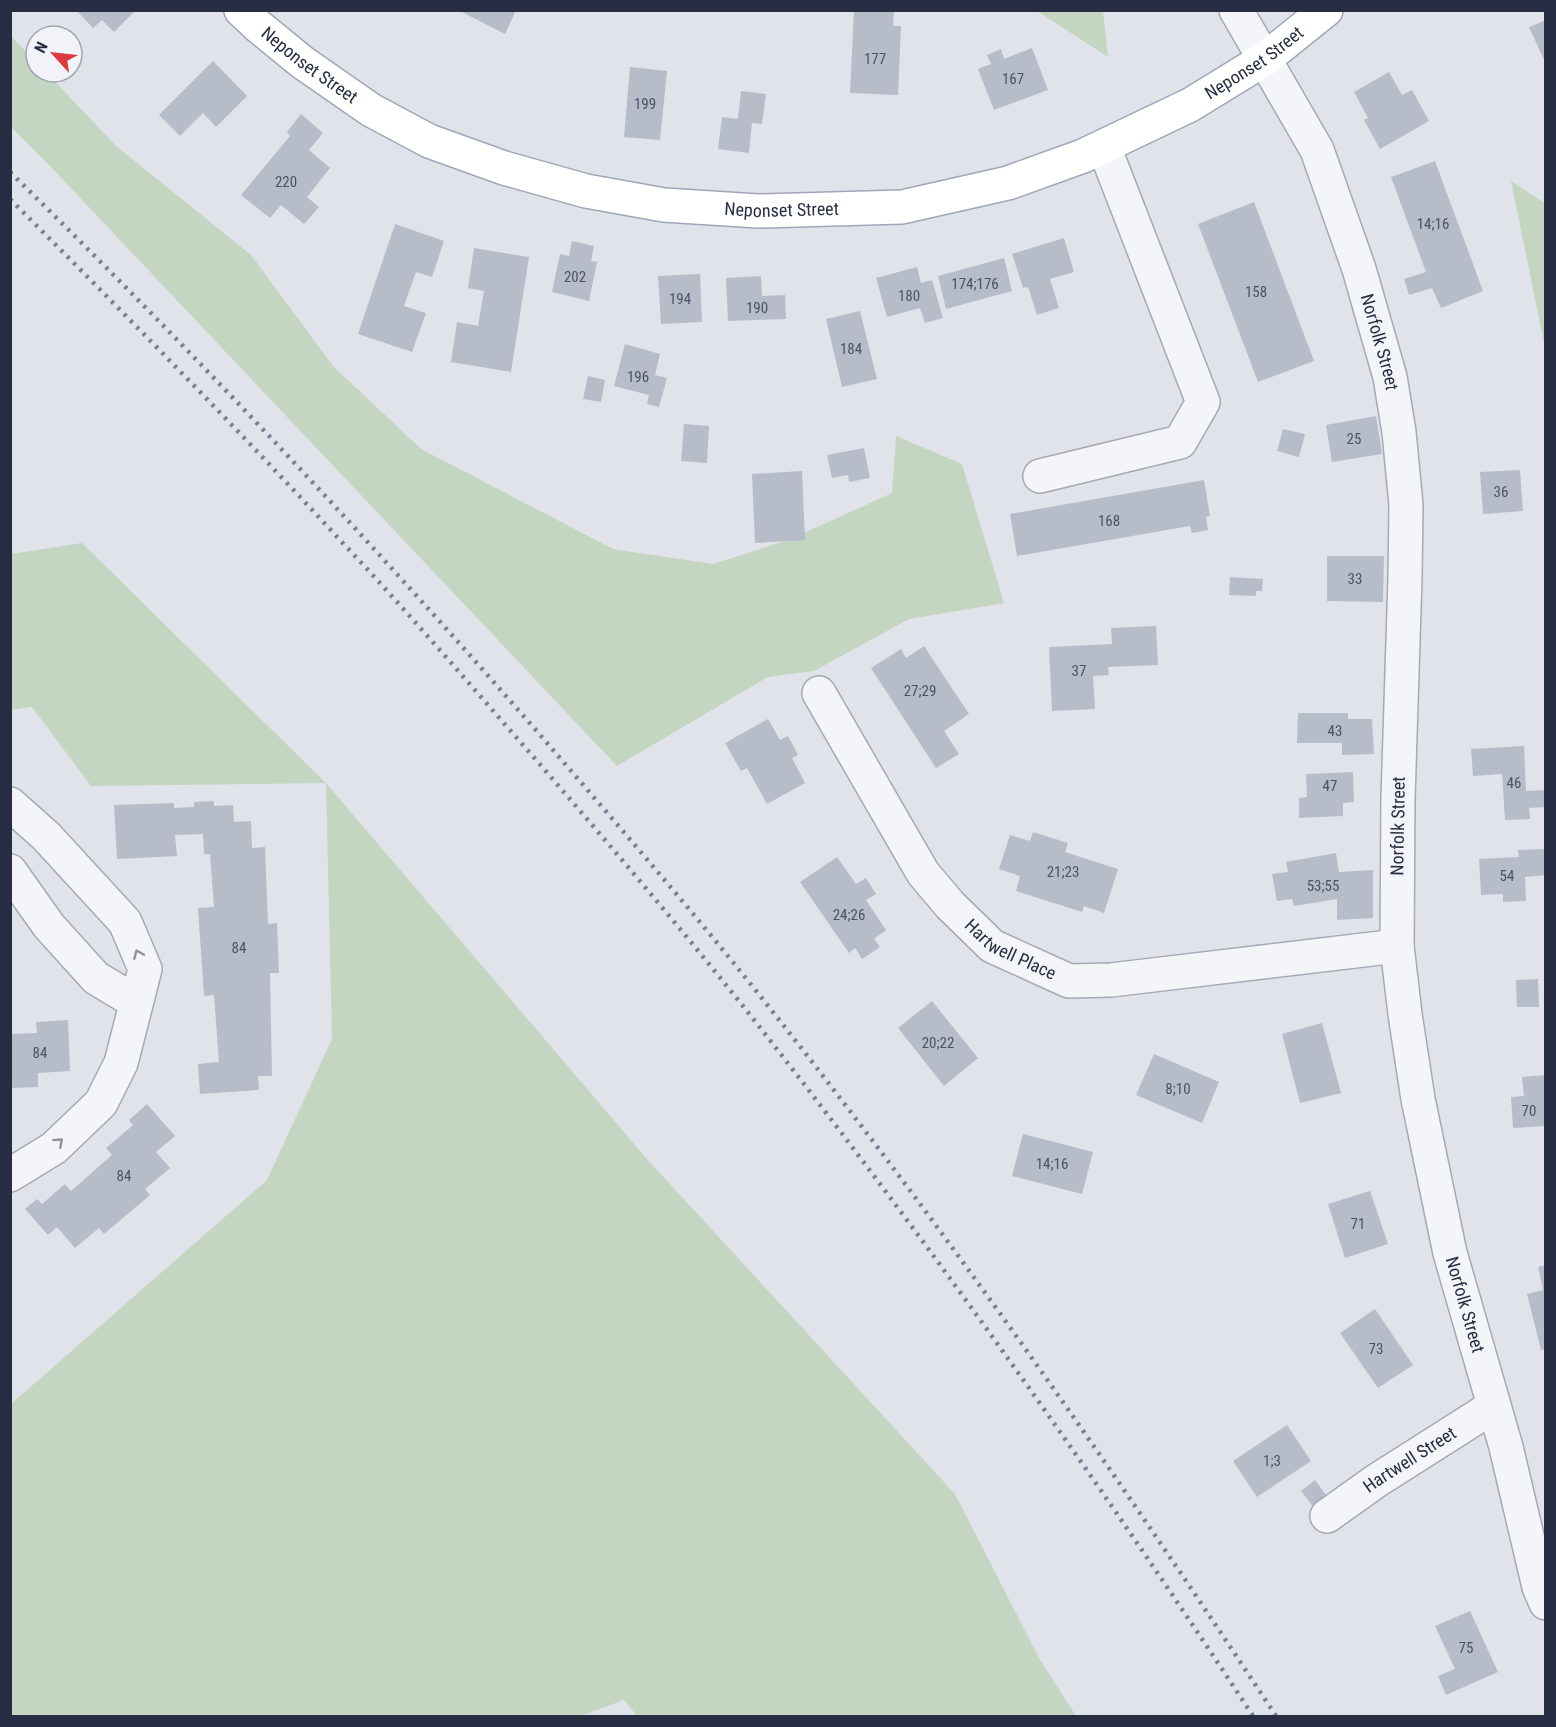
<svg xmlns="http://www.w3.org/2000/svg" width="1556" height="1727" font-family="'Roboto Condensed',sans-serif">
<rect width="100%" height="100%" fill="#e1e3eb"/>
<g fill="#c4d6c1">
<polygon points="1037,11 1103,11 1108,57"/>
<polygon points="10,35 36,62 36,72 46,72 115,145 251,255 333,366 421,449 613,549 713,564 791,539 892,493 896,436 962,464 1004,603 909,619 814,671 768,677 617,766 48,164 11,127"/>
<polygon points="1511,181 1545,203 1545,348"/>
<polygon points="82,543 326,783 647,1159 955,1494 1039,1658 1076,1716 637,1716 624,1700 581,1716 11,1716 11,1404 267,1180 332,1039 326,783 91,786 32,707 11,710 11,554"/>
</g>
<g fill="#b7bcc9">
<polygon points="76,10 136,10 114,32 102,20 93,28"/>
<polygon points="463,10 516,10 505,34 462,12"/>
<polygon points="854,10 894,10 893,26 901,26 898,95 850,93"/>
<polygon points="1546,20 1546,64 1529,27"/>
<polygon points="1032,48 1048,90 994,110 978,69 991,64 987,55 1001,49 1004,59"/>
<polygon points="213,61 247,96 216,127 203,113 180,136 159,115"/>
<polygon points="630,67 667,71 660,140 624,137"/>
<polygon points="1389,72 1402,95 1412,90 1429,121 1380,149 1364,120 1368,118 1354,92"/>
<polygon points="741,91 766,94 762,124 752,123 749,153 718,149 722,117 738,119"/>
<polygon points="301,114 323,133 309,150 330,168 307,197 319,207 304,224 281,205 270,218 241,195 290,136 287,132"/>
<polygon points="1435,161 1483,291 1441,308 1432,288 1409,295 1404,279 1426,272 1391,177"/>
<polygon points="1254,202 1314,361 1258,382 1198,224"/>
<polygon points="395,224 444,241 432,277 416,272 404,306 426,313 412,352 358,334"/>
<polygon points="1064,238 1074,272 1050,279 1059,308 1037,315 1028,287 1023,288 1012,254"/>
<polygon points="572,241 594,246 591,261 597,262 589,301 552,292 560,254 569,256"/>
<polygon points="474,248 529,257 511,372 451,362 457,322 478,326 484,291 468,288"/>
<polygon points="1004,258 1012,291 946,309 938,276"/>
<polygon points="917,267 921,283 932,280 943,318 925,323 920,308 887,317 876,278"/>
<polygon points="700,274 702,322 661,324 658,276"/>
<polygon points="761,276 762,296 785,295 786,319 728,321 726,278"/>
<polygon points="860,311 877,379 842,387 826,319"/>
<polygon points="625,344 660,354 655,375 667,378 659,407 647,404 649,395 614,386"/>
<polygon points="588,376 605,380 601,402 583,399"/>
<polygon points="1376,416 1382,454 1332,462 1326,425"/>
<polygon points="684,424 709,426 707,463 681,461"/>
<polygon points="1283,429 1305,434 1299,457 1277,451"/>
<polygon points="864,448 870,478 849,482 848,475 832,478 827,455"/>
<polygon points="1520,470 1523,511 1483,514 1480,472"/>
<polygon points="802,471 805,540 755,543 752,474"/>
<polygon points="1204,480 1210,516 1206,517 1208,530 1192,533 1190,526 1017,556 1010,514"/>
<polygon points="1327,556 1384,556 1383,602 1327,601"/>
<polygon points="1230,577 1263,579 1262,591 1256,591 1256,596 1229,595"/>
<polygon points="1156,626 1158,665 1108,667 1109,675 1093,676 1095,709 1052,711 1049,647 1112,644 1111,628"/>
<polygon points="924,646 969,714 944,731 959,754 936,768 871,668 901,649 906,658"/>
<polygon points="1298,713 1348,713 1348,719 1372,719 1374,754 1342,755 1342,743 1297,743"/>
<polygon points="768,719 780,740 788,736 798,755 792,758 805,783 767,804 747,768 741,771 725,743"/>
<polygon points="1524,746 1526,791 1546,790 1546,807 1529,808 1530,819 1505,820 1502,774 1473,776 1471,749"/>
<polygon points="1353,772 1354,802 1343,803 1343,816 1299,818 1299,798 1307,797 1306,774"/>
<polygon points="214,801 214,806 233,805 234,822 251,821 252,848 265,847 268,924 277,923 279,973 270,973 272,1076 258,1076 259,1090 200,1094 198,1064 219,1062 214,995 204,996 198,908 214,907 210,854 204,854 203,834 175,835 177,856 117,859 114,805 174,803 174,808 194,807 194,802"/>
<polygon points="1033,832 1068,843 1065,852 1118,869 1104,913 1084,906 1082,912 1016,891 1020,876 999,869 1010,835 1030,841"/>
<polygon points="1546,849 1546,875 1525,877 1526,901 1503,902 1503,894 1481,895 1479,859 1519,857 1518,850"/>
<polygon points="1336,853 1339,872 1373,870 1373,918 1337,920 1337,899 1294,906 1292,899 1277,901 1272,874 1288,872 1286,862"/>
<polygon points="837,857 856,884 866,878 876,894 866,900 886,930 874,939 880,947 862,959 855,948 849,953 800,882"/>
<polygon points="1538,979 1539,1007 1517,1007 1516,980"/>
<polygon points="932,1001 978,1058 944,1086 898,1028"/>
<polygon points="68,1020 70,1071 38,1073 38,1087 10,1088 10,1034 37,1033 36,1022"/>
<polygon points="1322,1023 1341,1093 1300,1103 1282,1034"/>
<polygon points="1154,1054 1219,1082 1202,1123 1136,1095"/>
<polygon points="1546,1075 1546,1126 1513,1128 1511,1097 1524,1096 1522,1077"/>
<polygon points="147,1104 175,1136 156,1152 170,1168 145,1189 150,1195 104,1234 99,1228 75,1248 57,1227 48,1235 25,1209 37,1199 42,1204 65,1184 71,1191 112,1155 106,1148 133,1125 129,1120"/>
<polygon points="1023,1134 1093,1152 1082,1194 1012,1176"/>
<polygon points="1370,1191 1388,1244 1345,1258 1328,1204"/>
<polygon points="1546,1265 1546,1349 1541,1350 1527,1294 1543,1290 1538,1267"/>
<polygon points="1375,1309 1413,1365 1378,1388 1340,1333"/>
<polygon points="1287,1425 1311,1461 1257,1497 1233,1461"/>
<polygon points="1315,1480 1329,1499 1315,1509 1301,1491"/>
<polygon points="1470,1611 1498,1672 1446,1695 1438,1676 1455,1669 1435,1626"/>
</g>
<g fill="none" stroke-linecap="round" stroke-linejoin="round">
<g stroke="#a5a9b6" stroke-width="36">
<g id="minor">
<path id="s1" d="M1236 10 1317 150 1359 269 1390 377 1399 432 1406 505 1405 577 1398 799 1397 946 1405 1014 1418 1099 1450 1253 1506 1447 1539 1587 1546 1603"/>
<polyline points="1040,476 1180,442 1203,402 1104,147"/>
<path id="s2" d="M819 693 923 873 950 905 992 946 1069 981 1111 980 1397 946"/>
<polyline points="10,804 46,836 125,922 145,969 121,1063 101,1103 54,1148 10,1175"/>
<polyline points="10,871 49,926 96,978 136,1002"/>
<path id="s3" d="M1327 1516 1376 1481 1494 1406"/>
</g>
</g>
<g stroke="#9fa6b8" stroke-width="36">
<g id="major">
<path id="s4" d="M241 10 258 26 302 62 371 110 429 141 504 168 586 191 664 205 758 211 902 207 1008 183 1083 156 1190 105 1265 59 1326 10"/>
</g>
</g>
<use href="#minor" stroke="#f4f5f9" stroke-width="33"/>
<use href="#major" stroke="#fff" stroke-width="33"/>
<g stroke="#788096" stroke-width="4.5" stroke-dasharray="3 6" stroke-linecap="butt">
<path d="M10 172C195 353 371 541 541 736 615 822 690 908 761 997 945 1228 1114 1470 1276 1716"/>
<path d="M10 199C122 311 233 424 340 540 408 612 472 687 537 761 608 843 679 926 747 1011 926 1238 1094 1474 1253 1716"/>
</g>
</g>
<defs><path id="oneway-chevron" d="M-2-3.5L2.5 0L-2 3.5" fill="none" stroke-width="1.6" stroke-linecap="round" stroke-linejoin="round" transform="scale(1.5)"/></defs>
<g stroke="#8e929e">
<use href="#oneway-chevron" transform="translate(138 954) rotate(-113)"/>
<use href="#oneway-chevron" transform="translate(59 1142) rotate(-42)"/>
</g>
<g text-anchor="middle" stroke-width="6" stroke-linejoin="round" paint-order="stroke">
<g font-size="15" fill="#4b5265">
<text x="875" y="64">177</text>
<text x="1013" y="84">167</text>
<text x="645" y="109">199</text>
<text x="286" y="187">220</text>
<text x="1433" y="229">14;16</text>
<text x="575" y="282">202</text>
<text x="975" y="289">174;176</text>
<text x="1256" y="297">158</text>
<text x="909" y="301">180</text>
<text x="680" y="304">194</text>
<text x="757" y="313">190</text>
<text x="851" y="354">184</text>
<text x="638" y="382">196</text>
<text x="1354" y="444">25</text>
<text x="1501" y="497">36</text>
<text x="1109" y="526">168</text>
<text x="1355" y="584">33</text>
<text x="1079" y="676">37</text>
<text x="920" y="696">27;29</text>
<text x="1335" y="736">43</text>
<text x="1514" y="788">46</text>
<text x="1330" y="791">47</text>
<text x="1063" y="877">21;23</text>
<text x="1507" y="881">54</text>
<text x="1323" y="891">53;55</text>
<text x="849" y="920">24;26</text>
<text x="239" y="953">84</text>
<text x="938" y="1048">20;22</text>
<text x="40" y="1058">84</text>
<text x="1178" y="1094">8;10</text>
<text x="1529" y="1116">70</text>
<text x="1052" y="1169">14;16</text>
<text x="124" y="1181">84</text>
<text x="1358" y="1229">71</text>
<text x="1376" y="1354">73</text>
<text x="1272" y="1466">1;3</text>
<text x="1466" y="1653">75</text>
</g>
<g font-size="18" fill="#272e44" stroke="#f1f3f8">
<text dy="6" stroke="none"><textPath href="#s4" startOffset="1096">Neponset Street</textPath></text>
<text dy="6" stroke="none"><textPath href="#s4" startOffset="88">Neponset Street</textPath></text>
<text dy="6" stroke="none"><textPath href="#s4" startOffset="592">Neponset Street</textPath></text>
<text dy="6" stroke="none"><textPath href="#s1" startOffset="364">Norfolk Street</textPath></text>
<text transform="translate(1398 826) rotate(-89)" y="6">Norfolk Street</text>
<text dy="6" stroke="none"><textPath href="#s2" startOffset="326">Hartwell Place</textPath></text>
<text dy="6" stroke="none"><textPath href="#s1" startOffset="1336">Norfolk Street</textPath></text>
<text dy="6" stroke="none"><textPath href="#s3" startOffset="100">Hartwell Street</textPath></text>
</g>
</g>
<rect width="1556" height="1727" fill="none" stroke="#272e44" stroke-width="24"/>
<g transform="translate(54 54) rotate(297)"><circle r="28" fill="#f1f3f8" stroke="#a0a4b0" stroke-width="1.5"/>
<path d="M0-4.5L10 22L0 15L-10 22Z" fill="#db3a3f"/>
<text y="-9" font-size="16" font-weight="bold" text-anchor="middle" fill="#272e44">N</text>
</g>
</svg>
